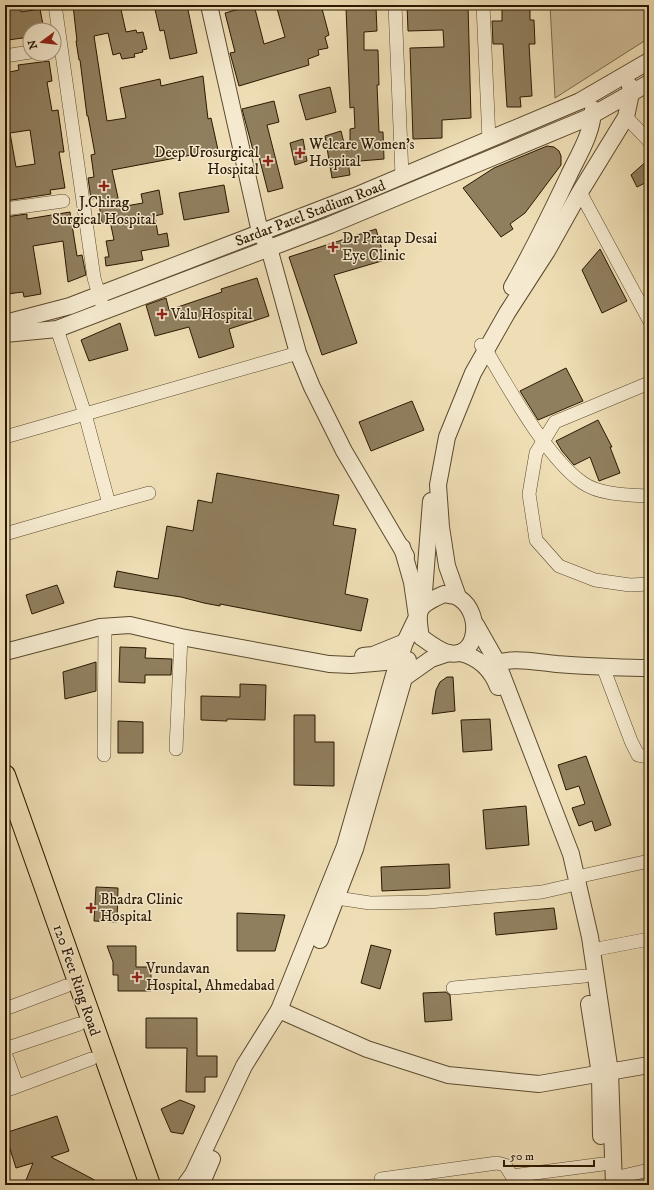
<svg xmlns="http://www.w3.org/2000/svg" width="654" height="1190" font-family="'IM FELL DW Pica',serif">
<rect width="100%" height="100%" fill="#efdeb5"/>
<filter id="stains"><feTurbulence type="fractalNoise" baseFrequency=".005" numOctaves="4"/><feColorMatrix values="0 0 0 0 .2 0 0 0 0 .09 0 0 0 0 .02 0 0 0 .5 -.17"/></filter>
<radialGradient id="worn" r=".72"><stop offset=".6" stop-color="#630" stop-opacity="0"/><stop offset="1" stop-color="#630" stop-opacity=".3"/></radialGradient>
<polygon fill="#cebc96" stroke="#7c6a4b" points="550,5 649,5 649,38 555,98"/>
<g fill="#907f5e" stroke="#2a1800" fill-rule="evenodd">
<polygon points="73,5 120,5 126,32 136,30 137,33 143,32 147,49 142,50 143,52 134,54 135,57 122,59 120,53 113,55 108,33 94,36 107,121 126,118 120,88 160,79 161,86 203,76 208,119 211,118 218,150 112,170 120,207 143,203 141,194 159,190 163,214 155,216 158,235 167,233 169,246 141,251 143,260 106,266 105,257 109,257 106,241 114,240 110,221 102,223 98,198 91,199 88,178 94,177 91,155 95,154 88,116 87,116 80,60 79,60 76,41 77,41"/>
<polygon points="154,5 187,5 197,53 170,59 164,30 160,31"/>
<polygon points="254,5 264,44 285,37 276,5 321,5 329,35 325,37 328,48 318,50 319,55 308,59 309,65 239,86 230,53 235,52 225,13"/>
<polygon points="407,5 468,5 471,118 442,120 442,138 413,139 410,48 444,47 443,30 408,31"/>
<polygon points="502,5 530,5 530,20 534,20 535,44 529,44 532,96 520,97 521,107 507,107 503,44 493,44 492,21 502,21"/>
<polygon points="20,6 21,12 40,9 44,30 30,30 30,37 8,40 5,8"/>
<polygon points="376,7 377,31 364,32 364,50 378,50 379,85 377,85 379,132 383,132 384,159 348,162 350,175 332,178 325,136 341,131 346,151 350,150 350,129 355,128 354,107 350,108 346,8"/>
<path d="M49 61 52 81 47 82 52 111 58 110 64 152H59L65 188 50 190 51 194 5 201V73L19 70 18 65ZM30 130 35 164 16 167 10 133Z"/>
<polygon points="330,87 336,112 306,120 299,95"/>
<polygon points="274,101 279,122 267,125 283,188 268,192 257,149 253,150 242,109"/>
<polygon points="303,139 307,161 295,165 290,143"/>
<polygon points="547,146 554,147 559,151 561,156 561,165 525,213 510,224 513,229 501,237 463,188 494,168"/>
<polygon points="649,159 649,181 637,187 631,175"/>
<polygon points="224,185 229,212 184,220 179,193"/>
<polygon points="70,212 77,256 82,255 86,275 68,282 63,241 33,246 41,294 24,297 23,292 7,294 5,283 5,217 27,214 27,219"/>
<polygon points="376,229 385,260 334,275 357,343 322,355 289,257"/>
<polygon points="600,249 627,301 602,313 582,270"/>
<polygon points="257,278 269,316 229,329 234,347 199,358 189,327 155,336 146,305 166,298 169,310 222,292 221,289"/>
<polygon points="120,323 128,350 89,361 81,340"/>
<polygon points="566,368 583,401 538,420 520,391"/>
<polygon points="412,401 424,430 371,451 359,422"/>
<polygon points="598,420 612,447 610,447 620,473 599,481 590,457 574,465 562,451 556,441"/>
<polygon points="217,473 339,495 333,525 356,529 345,594 368,599 361,631 220,604 220,606 204,603 181,597 114,587 117,571 158,579 167,526 193,531 198,500 212,503"/>
<polygon points="57,585 64,603 32,614 26,595"/>
<polygon points="120,647 146,648 145,658 172,659 171,675 145,675 145,683 119,682"/>
<polygon points="96,662 96,691 65,699 63,672"/>
<polygon points="447,677 453,677 455,711 432,714 436,690 440,682"/>
<polygon points="240,684 266,685 265,720 227,719 227,721 201,720 201,696 240,697"/>
<polygon points="294,715 315,715 315,742 334,742 334,786 294,785"/>
<polygon points="490,719 492,750 463,752 461,720"/>
<polygon points="118,721 143,722 143,753 118,753"/>
<polygon points="586,756 611,825 595,831 592,821 579,826 572,808 585,804 579,786 566,790 558,765"/>
<polygon points="526,806 529,845 486,849 483,810"/>
<polygon points="449,864 450,888 382,891 381,867"/>
<polygon points="96,887 118,888 117,922 94,921"/>
<polygon points="554,908 557,929 496,935 494,913"/>
<polygon points="237,913 285,915 275,951 237,951"/>
<polygon points="371,945 391,950 380,989 361,983"/>
<polygon points="107,946 136,946 136,967 151,967 151,991 118,991 118,975 113,975 113,962"/>
<polygon points="446,992 450,995 452,1020 425,1022 423,993"/>
<polygon points="146,1018 197,1018 197,1056 217,1056 217,1077 205,1077 205,1092 186,1092 187,1048 146,1048"/>
<polygon points="180,1100 195,1106 183,1134 171,1132 161,1109"/>
<polygon points="57,1116 69,1151 51,1157 104,1185 24,1185 33,1163 16,1168 5,1133"/>
</g>
<g fill="none" stroke-linecap="round" stroke-linejoin="round">
<g stroke="#5b4a2d" stroke-width="14">
<g id="minor">
<polyline points="55,5 94,278 104,311"/>
<polyline points="395,5 402,176"/>
<polyline points="483,5 489,140"/>
<polyline points="5,56 30,52"/>
<polyline points="626,117 649,141"/>
<polyline points="580,192 649,320"/>
<polyline points="5,209 63,201"/>
<path d="M481 345 486 350C509 389 547 458 583 483 600 495 630 495 649 496"/>
<polyline points="649,383 555,422 536,453 529,494 536,540 559,566 595,580 630,585 649,584"/>
<polyline points="5,437 298,353"/>
<polyline points="109,504 149,493"/>
<polyline points="5,534 109,504 85,414 57,329"/>
<polyline points="603,667 631,741 638,755 649,757"/>
<polyline points="176,749 181,637"/>
<polyline points="104,755 105,627"/>
<polyline points="577,877 649,861"/>
<polyline points="337,898 370,903 428,902 542,892 568,886"/>
<polyline points="592,950 649,939"/>
<polyline points="453,988 585,976"/>
<polyline points="5,1009 66,986"/>
<polyline points="5,1049 79,1024"/>
<polyline points="5,1053 17,1086"/>
<polyline points="5,1091 91,1059"/>
<polyline points="512,1176 603,1164"/>
<polyline points="614,1178 649,1170"/>
<polyline points="381,1179 497,1163 505,1165 512,1176"/>
</g>
</g>
<g stroke="#5b4a2d" stroke-width="18">
<g id="tertiary">
<polyline points="209,5 260,232 269,248 298,353 312,387 344,451 406,556"/>
<path d="M512 287C533 250 551 213 569 175 579 154 593 132 593 109"/>
<polyline points="5,323 70,306 355,196 580,101 649,61"/>
<polyline points="5,334 57,329 330,225 587,118 649,83"/>
<path d="M444 594C448 595 455 595 459 598 483 613 478 660 448 653 438 650 429 643 421 637 416 609 417 606 444 594Z"/>
<polyline points="458,597 447,566 441,527 438,485 447,437 473,373 507,313 547,251 580,192 626,117 631,93 630,86"/>
<polyline points="423,605 431,501"/>
<polyline points="476,625 497,662 571,854 590,937 610,1072 614,1185"/>
<polyline points="5,652 100,627 130,625 181,637 329,664 351,665 408,660"/>
<path d="M460 653C478 657 491 669 498 687"/>
<polyline points="363,656 373,655 405,642"/>
<path d="M488 667C509 655 534 662 557 664 588 666 618 668 649 668"/>
<polyline points="320,940 355,849 404,678 431,659 449,653"/>
<polyline points="589,1004 600,1074 601,1136"/>
<polyline points="279,1010 367,1049 448,1075 539,1084 649,1065"/>
<polyline points="185,1185 193,1174 244,1066 279,1010 345,846 394,675 405,642 417,617 412,582 402,547"/>
<polyline points="201,1185 212,1159"/>
</g>
</g>
<g stroke="#2a1800" stroke-width="22">
<polyline id="primary" points="5,775 150,1185"/>
</g>
<use href="#minor" stroke="#f5eacf" stroke-width="13"/>
<use href="#tertiary" stroke="#f5eacf" stroke-width="16"/>
<use href="#primary" stroke="#efdeb5" stroke-width="20"/>
</g>
<g fill="#8f2418" stroke="#f5eacf" stroke-width="1.5">
<path d="M298 147h4v4h4v4h-4v4h-4v-4h-4v-4h4z"/>
<path d="M266 155h4v4h4v4h-4v4h-4v-4h-4v-4h4z"/>
<path d="M102 180h4v4h4v4h-4v4h-4v-4h-4v-4h4z"/>
<path d="M331 241h4v4h4v4h-4v4h-4v-4h-4v-4h4z"/>
<path d="M160 308h4v4h4v4h-4v4h-4v-4h-4v-4h4z"/>
<path d="M89 902h4v4h4v4h-4v4h-4v-4h-4v-4h4z"/>
<path d="M135 971h4v4h4v4h-4v4h-4v-4h-4v-4h4z"/>
</g>
<g text-anchor="middle" stroke-width="3" stroke-linejoin="round" paint-order="stroke">
<g font-size="15" fill="#2a1800" stroke="#f5eacf" text-anchor="start">
<text x="309" y="149">Welcare Women's<tspan x="309" dy="17">Hospital</tspan></text>
<text x="259" y="157" text-anchor="end">Deep Urosurgical<tspan x="259" dy="17">Hospital</tspan></text>
<text x="104" y="207" text-anchor="middle">J.Chirag<tspan x="104" dy="17">Surgical Hospital</tspan></text>
<text x="342" y="243">Dr Pratap Desai<tspan x="342" dy="17">Eye Clinic</tspan></text>
<text x="171" y="319">Valu Hospital</text>
<text x="100" y="904">Bhadra Clinic<tspan x="100" dy="17">Hospital</tspan></text>
<text x="146" y="973">Vrundavan<tspan x="146" dy="17">Hospital, Ahmedabad</tspan></text>
</g>
<g font-size="15" fill="#2a1800" stroke="#f5eacf">
<text transform="translate(310 213) rotate(-21)" y="5">Sardar Patel Stadium Road</text>
<text transform="translate(77 980) rotate(71)" y="5">120 Feet Ring Road</text>
</g>
</g>
<rect width="654" height="1190" fill="none" stroke="#efdeb5" stroke-width="20"/>
<rect x="6" y="6" width="642" height="1178" fill="none" stroke="#2a1800" stroke-width="2"/>
<rect x="10" y="10" width="634" height="1170" fill="none" stroke="#2a1800"/>
<g transform="translate(42 42) rotate(255)"><circle r="19" fill="#f5eacf" stroke="#a4967c"/>
<path d="M0-3L7 15L0 10L-7 15Z" fill="#8f2418"/>
<text y="-6" font-size="11" font-weight="bold" text-anchor="middle" fill="#2a1800">N</text>
</g>
<path d="M504 1160v6h90v-6" fill="none" stroke="#2a1800" stroke-width="2"/>
<text x="510" y="1160" font-size="12" fill="#2a1800" stroke="#f5eacf" stroke-width="3" paint-order="stroke">50 m</text>
<rect width="100%" height="100%" filter="url(#stains)"/>
<rect width="100%" height="100%" fill="url(#worn)"/>
</svg>
